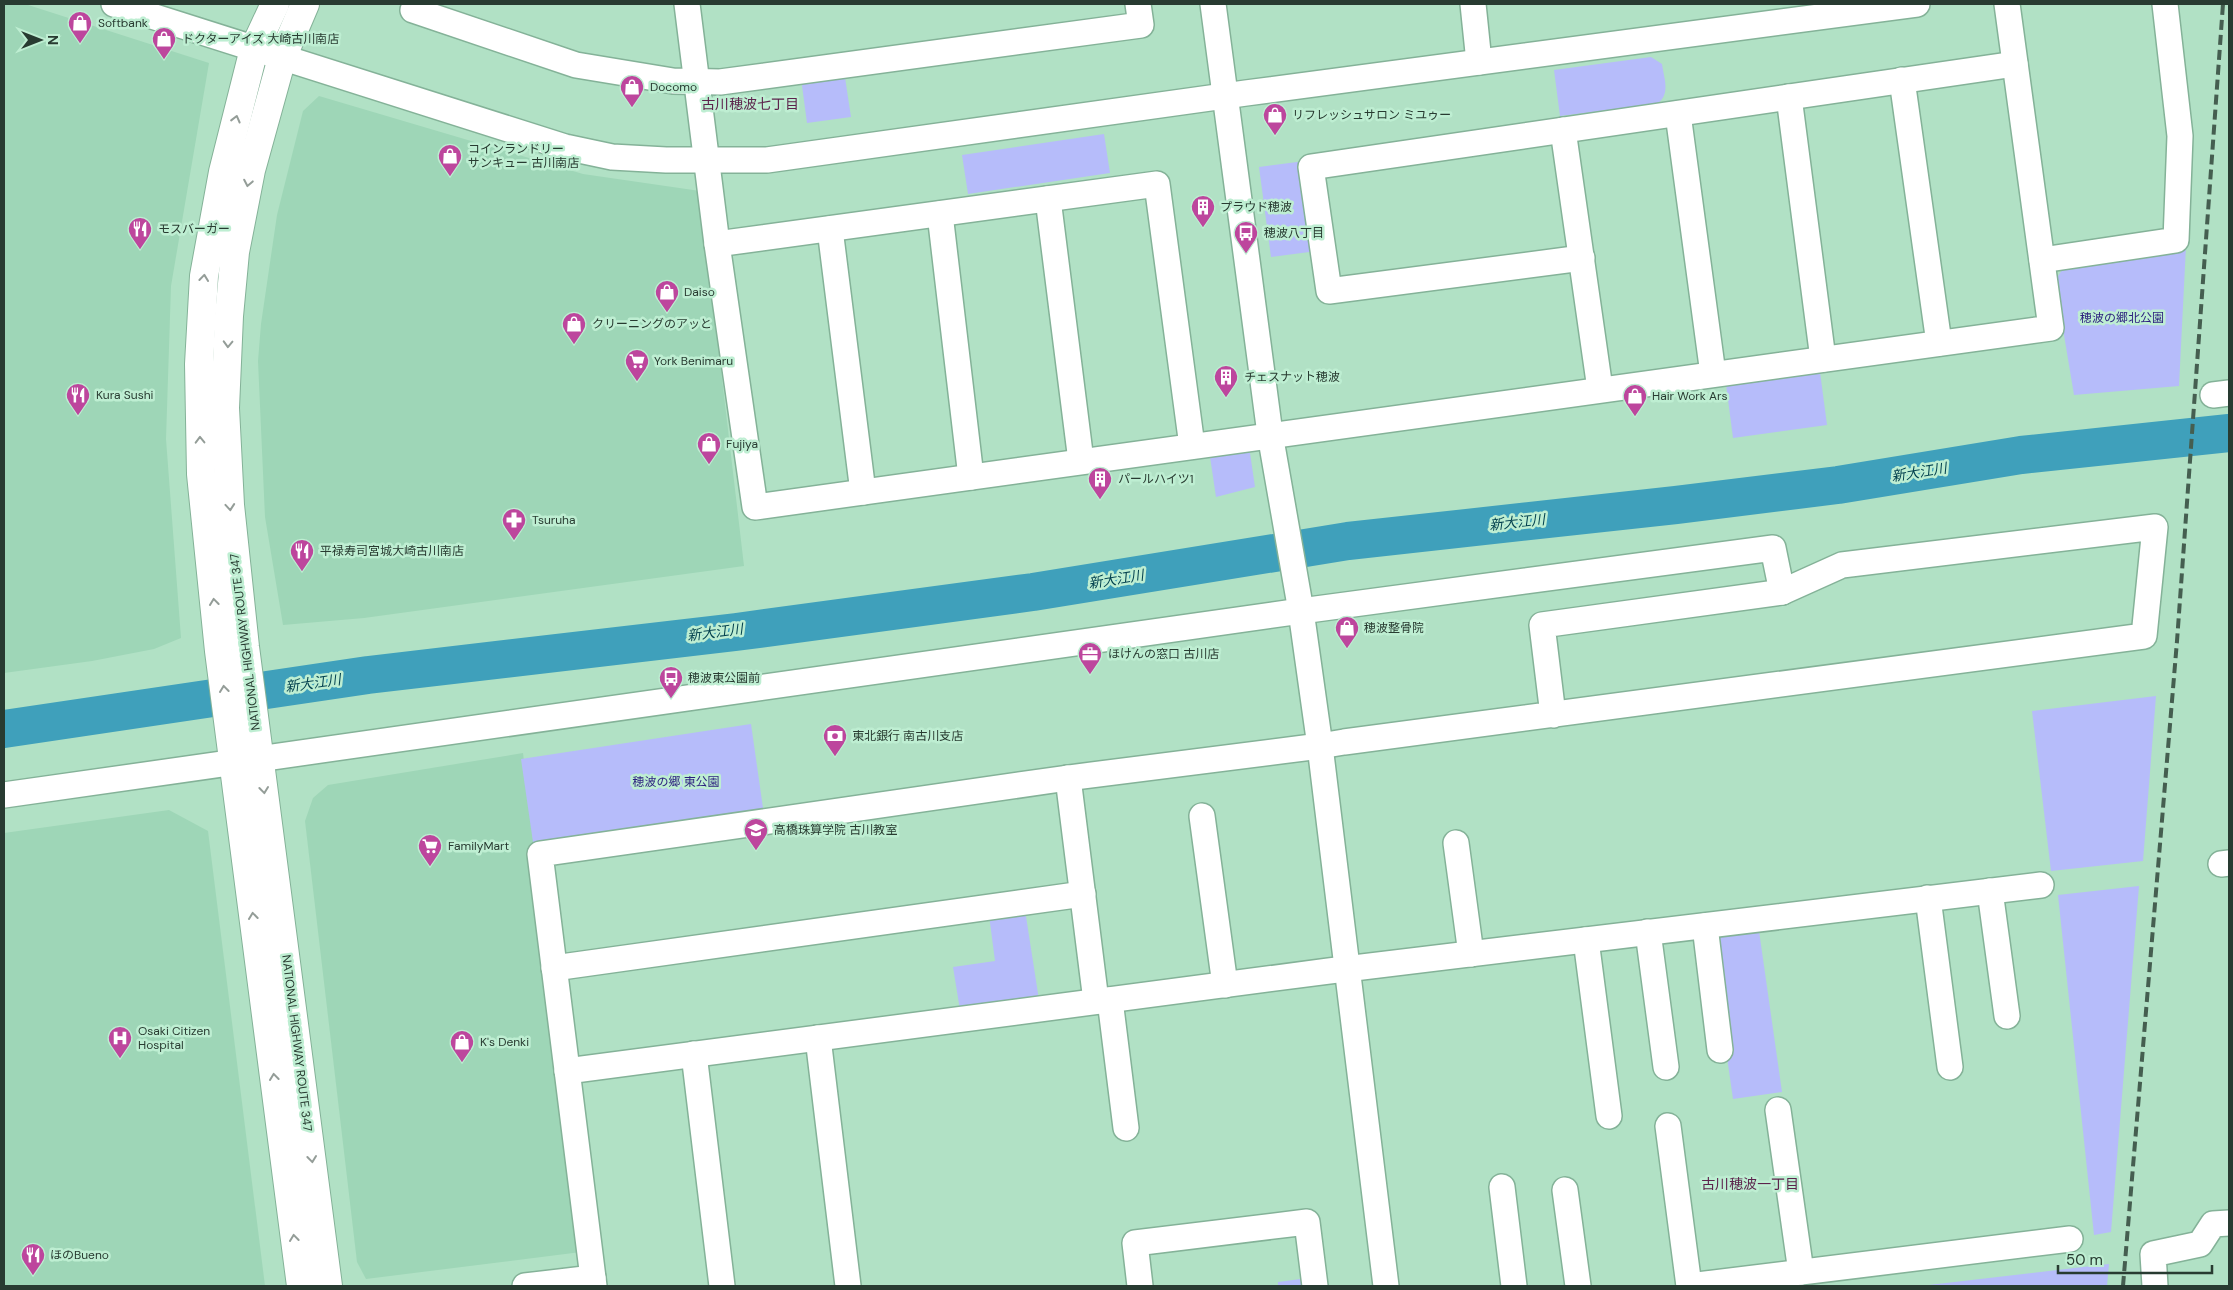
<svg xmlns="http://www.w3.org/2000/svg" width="2233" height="1290" font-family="'DM Sans','Noto Sans JP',sans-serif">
<rect width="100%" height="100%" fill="#b1e1c5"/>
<g fill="#9ed6b7">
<polygon points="4,4 25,4 209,63 171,286 166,439 181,638 154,649 92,661 4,673"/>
<polygon points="319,96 583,174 700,191 744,566 364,618 283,625 265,517 258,361 261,324 277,215 303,111"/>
<polygon points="523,753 581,1252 366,1279 357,1262 305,821 313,798 328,785"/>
<polygon points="169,810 208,831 265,1286 4,1286 4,833"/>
</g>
<g fill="#b6bcfa">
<path d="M1651 57 1662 64C1664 79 1671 94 1657 104L1560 116 1554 70Z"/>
<polygon points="844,71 851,117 807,123 801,78"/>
<polygon points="1104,134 1110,173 968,194 962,155"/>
<polygon points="1305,161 1317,251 1271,257 1259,167"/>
<polygon points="2186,246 2179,386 2074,395 2055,281 2065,265"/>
<polygon points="1820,372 1827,425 1733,438 1726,384"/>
<polygon points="1241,445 1250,453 1255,487 1216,497 1209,450"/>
<polygon points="2156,696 2143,861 2051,871 2032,711"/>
<polygon points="751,724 764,815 534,849 521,759"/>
<polygon points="2139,886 2111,1232 2094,1235 2058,895"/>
<polygon points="1025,910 1039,1000 960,1010 953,967 995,961 989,915"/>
<polygon points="1759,931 1782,1092 1733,1099 1710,938"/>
<polygon points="2109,1264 2107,1286 1920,1286"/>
<polygon points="1308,1278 1309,1286 1278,1286 1278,1282"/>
</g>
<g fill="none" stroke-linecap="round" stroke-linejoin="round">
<polyline stroke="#3fa0bb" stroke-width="38" points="4,729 368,675 736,632 1033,592 1348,541 1676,505 1838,485 2021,455 2229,433"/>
<g stroke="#84b298" stroke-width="28">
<g id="minor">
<polyline points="114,4 565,147 612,157 666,160 767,160 1246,93 1917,4"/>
<polyline points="416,4 413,10 576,65 673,81 720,82 1141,25 1138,4"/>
<polyline points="687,4 717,244 755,507 2051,328 2007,4"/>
<polyline points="1213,4 1270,434 1301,611 1320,746 1386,1286"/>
<polyline points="1473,4 1479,62"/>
<polyline points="1902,80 1939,343"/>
<polyline points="1789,97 1823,359"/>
<polyline points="1678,114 1713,374"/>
<polyline points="1563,130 1600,389"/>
<polyline points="1048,199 1081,461"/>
<polyline points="940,214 971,477"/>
<polyline points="830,229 863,492"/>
<polyline points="717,244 1157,184 1192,446"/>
<polyline points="1582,258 1329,291 1311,167 2015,64"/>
<polyline points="2042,260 2176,240 2180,136 2165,4"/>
<polyline points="2213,395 2229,393"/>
<polyline points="1068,778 1096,1001"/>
<polyline points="4,795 1301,611 1773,548 1782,592"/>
<polyline points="1202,816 1225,985"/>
<polyline points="1456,843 1471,954"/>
<polyline points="2221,864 2229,863"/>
<polyline points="1990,891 2007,1016"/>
<polyline points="1928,898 1950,1067"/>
<polyline points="1705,926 1720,1050"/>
<polyline points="1648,932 1666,1067"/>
<polyline points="1586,940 1609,1116"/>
<polyline points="554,968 1083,894"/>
<polyline points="1110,1000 1126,1128"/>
<polyline points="818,1038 848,1286"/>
<polyline points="694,1054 722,1286"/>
<polyline points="567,1071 1329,971 2041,885"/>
<polyline points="1778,1110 1801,1272"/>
<polyline points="1668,1126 1689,1286"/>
<polyline points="1502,1187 1514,1286"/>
<polyline points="1565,1190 1578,1286"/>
<polyline points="525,1286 593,1278"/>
<polyline points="594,1286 540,854 1068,778 1320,746 1344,742 2144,636 2155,527 1842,565 1782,592 1542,625 1553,715"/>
<polyline points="1140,1286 1135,1243 1307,1222 1315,1286"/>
<polyline points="1689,1286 2070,1239"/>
<polyline points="2155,1286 2153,1254 2200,1244 2213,1224 2229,1223"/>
</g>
</g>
<g stroke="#84b298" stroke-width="30">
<g id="highway">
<polyline points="275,4 254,49 223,172 204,276 199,364 201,474 219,651 301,1286"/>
<polyline points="305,4 282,58 251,170 235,252 229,316 225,408 230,505 245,647 328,1286"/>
</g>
</g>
<use href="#minor" stroke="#fff" stroke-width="25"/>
<use href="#highway" stroke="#fff" stroke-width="28"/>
<polyline stroke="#455e50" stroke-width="4" stroke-dasharray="10 5" stroke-linecap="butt" points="2123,1286 2177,641 2223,4"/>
</g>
<defs><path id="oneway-chevron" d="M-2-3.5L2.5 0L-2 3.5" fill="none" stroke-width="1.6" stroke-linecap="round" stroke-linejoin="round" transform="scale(1.25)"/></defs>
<g stroke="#949d98">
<use href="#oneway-chevron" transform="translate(236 119) rotate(-76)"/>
<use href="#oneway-chevron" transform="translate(248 183) rotate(101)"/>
<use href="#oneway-chevron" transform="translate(204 278) rotate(-84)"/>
<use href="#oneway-chevron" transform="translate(228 344) rotate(92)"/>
<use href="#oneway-chevron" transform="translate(200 440) rotate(-91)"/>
<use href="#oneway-chevron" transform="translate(230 507) rotate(85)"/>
<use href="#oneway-chevron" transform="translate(214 602) rotate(-97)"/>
<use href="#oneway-chevron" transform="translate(224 689) rotate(-97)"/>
<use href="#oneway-chevron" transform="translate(264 790) rotate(83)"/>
<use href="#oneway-chevron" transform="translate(253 916) rotate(-97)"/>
<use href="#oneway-chevron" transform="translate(274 1077) rotate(-97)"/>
<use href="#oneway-chevron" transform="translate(312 1159) rotate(83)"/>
<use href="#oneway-chevron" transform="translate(294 1238) rotate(-97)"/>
</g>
<defs>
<g id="shop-pin" transform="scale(1.25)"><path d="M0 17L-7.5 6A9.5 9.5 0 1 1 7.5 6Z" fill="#bd469d" stroke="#beeed2"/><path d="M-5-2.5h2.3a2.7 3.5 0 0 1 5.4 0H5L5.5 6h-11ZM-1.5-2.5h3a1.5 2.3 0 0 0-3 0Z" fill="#fff"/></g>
<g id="building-pin" transform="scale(1.25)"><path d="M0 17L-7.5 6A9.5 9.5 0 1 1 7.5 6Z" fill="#bd469d" stroke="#beeed2"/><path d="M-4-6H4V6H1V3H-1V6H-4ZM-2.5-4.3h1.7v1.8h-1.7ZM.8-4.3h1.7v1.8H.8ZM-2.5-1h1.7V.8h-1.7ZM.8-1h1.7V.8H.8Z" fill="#fff"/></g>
<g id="restaurant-pin" transform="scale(1.25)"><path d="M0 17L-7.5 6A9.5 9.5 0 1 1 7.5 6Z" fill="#bd469d" stroke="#beeed2"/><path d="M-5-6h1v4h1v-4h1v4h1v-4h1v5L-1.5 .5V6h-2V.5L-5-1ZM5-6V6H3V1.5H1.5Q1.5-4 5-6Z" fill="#fff"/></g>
<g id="bus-pin" transform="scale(1.25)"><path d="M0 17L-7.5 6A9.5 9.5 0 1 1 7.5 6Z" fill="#bd469d" stroke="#beeed2"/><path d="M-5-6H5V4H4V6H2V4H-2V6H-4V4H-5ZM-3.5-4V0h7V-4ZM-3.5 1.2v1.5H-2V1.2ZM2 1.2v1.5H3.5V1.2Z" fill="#fff"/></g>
<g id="supermarket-pin" transform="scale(1.25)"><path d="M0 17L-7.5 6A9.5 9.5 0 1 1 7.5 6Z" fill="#bd469d" stroke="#beeed2"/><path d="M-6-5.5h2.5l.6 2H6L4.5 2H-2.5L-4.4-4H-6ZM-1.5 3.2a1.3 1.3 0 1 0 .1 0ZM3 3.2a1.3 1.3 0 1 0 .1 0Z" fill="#fff"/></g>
<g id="pharmacy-pin" transform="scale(1.25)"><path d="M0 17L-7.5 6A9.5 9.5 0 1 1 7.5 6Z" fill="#bd469d" stroke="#beeed2"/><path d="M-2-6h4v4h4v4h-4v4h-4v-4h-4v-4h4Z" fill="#fff"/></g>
<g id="office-pin" transform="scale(1.25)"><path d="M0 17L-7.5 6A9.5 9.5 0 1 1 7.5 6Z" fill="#bd469d" stroke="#beeed2"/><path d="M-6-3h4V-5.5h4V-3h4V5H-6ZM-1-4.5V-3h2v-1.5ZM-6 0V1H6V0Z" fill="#fff"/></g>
<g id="bank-pin" transform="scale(1.25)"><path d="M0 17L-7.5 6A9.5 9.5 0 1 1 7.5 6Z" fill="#bd469d" stroke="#beeed2"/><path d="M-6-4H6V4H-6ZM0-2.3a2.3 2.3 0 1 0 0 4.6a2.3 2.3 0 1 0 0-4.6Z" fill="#fff"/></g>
<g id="school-pin" transform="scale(1.25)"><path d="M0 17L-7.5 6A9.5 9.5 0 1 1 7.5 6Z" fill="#bd469d" stroke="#beeed2"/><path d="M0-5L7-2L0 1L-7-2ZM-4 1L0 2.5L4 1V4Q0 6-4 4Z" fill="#fff"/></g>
<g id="hospital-pin" transform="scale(1.25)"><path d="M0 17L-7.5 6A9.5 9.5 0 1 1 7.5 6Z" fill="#bd469d" stroke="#beeed2"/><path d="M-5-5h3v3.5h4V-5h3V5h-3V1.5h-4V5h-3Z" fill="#fff"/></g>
</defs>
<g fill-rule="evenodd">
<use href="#shop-pin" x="80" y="23"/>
<use href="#shop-pin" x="164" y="39"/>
<use href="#shop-pin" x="632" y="87"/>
<use href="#shop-pin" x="1275" y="115"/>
<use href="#shop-pin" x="450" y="156"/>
<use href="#building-pin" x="1203" y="207"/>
<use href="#restaurant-pin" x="140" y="229"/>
<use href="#bus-pin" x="1246" y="233"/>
<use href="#shop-pin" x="667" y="292"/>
<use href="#shop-pin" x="574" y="324"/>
<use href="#supermarket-pin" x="637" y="361"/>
<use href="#building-pin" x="1226" y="377"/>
<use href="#restaurant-pin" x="78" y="395"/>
<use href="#shop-pin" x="1635" y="396"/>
<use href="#shop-pin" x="709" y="444"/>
<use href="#building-pin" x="1100" y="479"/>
<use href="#pharmacy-pin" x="514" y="520"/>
<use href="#restaurant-pin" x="302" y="551"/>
<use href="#shop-pin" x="1347" y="628"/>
<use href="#office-pin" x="1090" y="654"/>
<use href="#bus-pin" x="671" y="678"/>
<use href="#bank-pin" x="835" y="736"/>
<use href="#school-pin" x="756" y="830"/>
<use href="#supermarket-pin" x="430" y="846"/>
<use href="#hospital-pin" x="120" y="1038"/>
<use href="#shop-pin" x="462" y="1042"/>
<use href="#restaurant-pin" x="33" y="1255"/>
</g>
<g text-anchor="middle" stroke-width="5" stroke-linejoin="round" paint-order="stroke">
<g font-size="12" fill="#283b31" stroke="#beeed2" text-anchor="start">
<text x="98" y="27">Softbank</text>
<text x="182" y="43">ドクターアイズ 大崎古川南店</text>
<text x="650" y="91">Docomo</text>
<text x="1292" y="119">リフレッシュサロン ミユゥー</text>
<text x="468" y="153">コインランドリー<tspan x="468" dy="14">サンキュー 古川南店</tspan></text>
<text x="1220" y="211">プラウド穂波</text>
<text x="158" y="233">モスバーガー</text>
<text x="1264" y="237">穂波八丁目</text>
<text x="684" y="296">Daiso</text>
<text x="592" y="328">クリーニングのアッと</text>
<text x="654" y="365">York Benimaru</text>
<text x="1244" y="381">チェスナット穂波</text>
<text x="96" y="399">Kura Sushi</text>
<text x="1652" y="400">Hair Work Ars</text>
<text x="726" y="448">Fujiya</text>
<text x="1118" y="483">パールハイツ1</text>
<text x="532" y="524">Tsuruha</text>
<text x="320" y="555">平禄寿司宮城大崎古川南店</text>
<text x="1364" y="632">穂波整骨院</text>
<text x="1108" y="658">ほけんの窓口 古川店</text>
<text x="688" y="682">穂波東公園前</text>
<text x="852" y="740">東北銀行 南古川支店</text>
<text x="774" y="834">高橋珠算学院 古川教室</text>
<text x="448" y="850">FamilyMart</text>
<text x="138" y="1035">Osaki Citizen<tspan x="138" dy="14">Hospital</tspan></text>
<text x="480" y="1046">K's Denki</text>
<text x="50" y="1259">ほのBueno</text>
</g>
<g font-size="12" fill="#2b1e7e" stroke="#beeed2">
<text x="2122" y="322">穂波の郷北公園</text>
<text x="676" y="786">穂波の郷 東公園</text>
</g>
<g font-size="12" fill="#283b31" stroke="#beeed2">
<text transform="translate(245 642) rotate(-97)" y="4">NATIONAL HIGHWAY ROUTE 347</text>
<text transform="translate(297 1043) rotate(83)" y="4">NATIONAL HIGHWAY ROUTE 347</text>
</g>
<g font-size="14" fill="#5c234c" stroke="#beeed2">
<text x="750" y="109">古川穂波七丁目</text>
<text x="1750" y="1189">古川穂波一丁目</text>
</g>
<g font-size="14" font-style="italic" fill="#013f4d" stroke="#beeed2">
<text transform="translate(1919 472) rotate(-9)" y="5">新大江川</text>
<text transform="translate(1517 522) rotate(-6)" y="5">新大江川</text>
<text transform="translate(1116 579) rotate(-9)" y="5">新大江川</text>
<text transform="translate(715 632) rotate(-7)" y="5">新大江川</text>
<text transform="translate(313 683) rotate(-8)" y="5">新大江川</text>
</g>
</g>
<rect width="2233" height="1290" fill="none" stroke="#283b31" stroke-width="10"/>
<g transform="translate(40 40) rotate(90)" stroke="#beeed2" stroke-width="4" paint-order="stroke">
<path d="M0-4L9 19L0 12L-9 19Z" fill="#283b31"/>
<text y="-8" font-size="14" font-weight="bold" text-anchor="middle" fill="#283b31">N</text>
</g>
<path d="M2058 1265v8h154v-8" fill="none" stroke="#283b31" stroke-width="2.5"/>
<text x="2066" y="1265" font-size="15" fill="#283b31" stroke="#beeed2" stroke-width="4" paint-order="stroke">50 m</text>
</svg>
